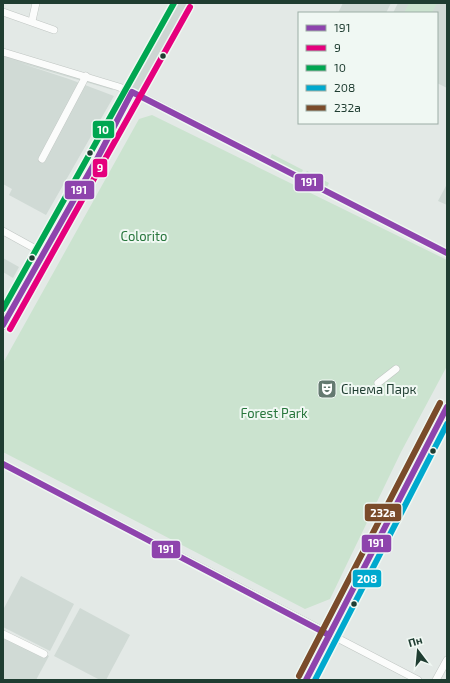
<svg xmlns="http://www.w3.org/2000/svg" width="450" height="683" font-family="'Exo 2',sans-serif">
<rect width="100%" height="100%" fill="#e3e9e6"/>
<g fill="#d0dad5">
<polygon points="343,3 391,3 386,13 338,13"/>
<polygon points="398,3 447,3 447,88 437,83 437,13 393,13"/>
<polygon points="3,55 112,88 113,90 20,63 69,79 114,96 46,215 9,195 12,189 3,184"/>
<polygon points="447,184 447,205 438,201"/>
<polygon points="3,258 19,267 13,278 3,272"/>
<polygon points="21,576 74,604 50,651 3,627 3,610"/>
<polygon points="80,608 130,635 106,680 100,680 54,656"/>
<polygon points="3,631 49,656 36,680 3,680"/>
</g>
<g fill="#cbe3cf">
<polygon points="409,3 437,3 432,13 404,13"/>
<polygon points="152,115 447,260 447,366 401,452 330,599 305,609 3,452 3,363 139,119"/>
<polygon points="272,154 303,170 301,174 270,158"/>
<polygon points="307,171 329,183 327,187 304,175"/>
</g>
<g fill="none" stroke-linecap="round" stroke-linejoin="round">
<g stroke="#c0c6c3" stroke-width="8">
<g id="minor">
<polyline points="3,12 54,30"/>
<polyline points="32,21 36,3"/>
<polyline points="3,52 119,87 145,98 447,253"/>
<polyline points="42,159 86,76"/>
<polyline points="3,231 43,253"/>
<polyline points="378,383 396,369"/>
<polyline points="3,464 418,680"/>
<polyline points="3,634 44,654"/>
<polyline points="306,680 447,407"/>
<polyline points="436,680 447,660"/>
</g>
</g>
<g stroke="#bbc5c1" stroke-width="10">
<polyline id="major" points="3,325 183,3"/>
</g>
<use href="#minor" stroke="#fbfcfb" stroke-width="7"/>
<use href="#major" stroke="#cdd5d2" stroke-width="9"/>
<g stroke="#f0f8f3" stroke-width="9">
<g id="bus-1">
<polyline points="3,325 98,157 132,92 447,253"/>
<polyline points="3,464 329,635"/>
<polyline points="306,680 447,407"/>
</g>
</g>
<g stroke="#f0f8f3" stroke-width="9">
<polyline id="bus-2" points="10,329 190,7"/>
</g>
<g stroke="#f0f8f3" stroke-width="9">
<polyline id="bus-3" points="3,309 174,3"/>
</g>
<g stroke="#f0f8f3" stroke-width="9">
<polyline id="bus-4" points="315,680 447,424"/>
</g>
<g stroke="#f0f8f3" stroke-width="9">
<polyline id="bus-5" points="299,676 440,403"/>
</g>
<use href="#bus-1" stroke="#8e44ad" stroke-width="6"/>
<use href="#bus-2" stroke="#e5007d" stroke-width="6"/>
<use href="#bus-3" stroke="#00a651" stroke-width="6"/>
<use href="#bus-4" stroke="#00a9ce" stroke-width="6"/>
<use href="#bus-5" stroke="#7a4b2a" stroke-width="6"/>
</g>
<defs>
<g id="theatre-square" transform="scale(1)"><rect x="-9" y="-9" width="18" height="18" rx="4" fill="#647970" stroke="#f0f8f3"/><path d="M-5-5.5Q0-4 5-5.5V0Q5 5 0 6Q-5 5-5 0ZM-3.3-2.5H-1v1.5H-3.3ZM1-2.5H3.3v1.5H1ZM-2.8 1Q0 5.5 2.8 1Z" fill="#fff"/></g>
</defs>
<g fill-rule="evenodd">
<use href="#theatre-square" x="327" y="389"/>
</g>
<g fill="#1f3d31" stroke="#f0f8f3" stroke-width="1.5">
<circle cx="163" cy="56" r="3.5"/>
<circle cx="90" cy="153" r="3.5"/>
<circle cx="32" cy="258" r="3.5"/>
<circle cx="433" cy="451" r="3.5"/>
<circle cx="354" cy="604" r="3.5"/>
</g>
<g text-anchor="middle" stroke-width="4" stroke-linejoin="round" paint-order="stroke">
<g font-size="13" fill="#27763c" stroke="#f0f8f3">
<text x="144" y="241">Colorito</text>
<text x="274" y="418">Forest Park</text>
</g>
<g font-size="13" fill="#1f3d31" stroke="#f0f8f3" text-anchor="start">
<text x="341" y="394">Сінема Парк</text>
</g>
</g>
<g stroke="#f0f8f3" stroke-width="1.5">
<rect x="92" y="120" width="23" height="19" rx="4" fill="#00a651"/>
<rect x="92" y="158" width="16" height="20" rx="4" fill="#e5007d"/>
<rect x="294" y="173" width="30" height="19" rx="4" fill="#8e44ad"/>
<rect x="64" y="180" width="31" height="20" rx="4" fill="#8e44ad"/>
<rect x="364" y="503" width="38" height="19" rx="4" fill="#7a4b2a"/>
<rect x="361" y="534" width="31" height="19" rx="4" fill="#8e44ad"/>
<rect x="151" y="540" width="30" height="19" rx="4" fill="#8e44ad"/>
<rect x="352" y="569" width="30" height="19" rx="4" fill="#00a9ce"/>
</g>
<g font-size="11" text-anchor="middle" font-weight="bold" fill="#fff">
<text x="103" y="134">10</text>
<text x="100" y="172">9</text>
<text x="309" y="186">191</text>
<text x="79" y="194">191</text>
<text x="383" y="517">232а</text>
<text x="376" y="547">191</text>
<text x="166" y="553">191</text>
<text x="367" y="583">208</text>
</g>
<rect width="450" height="683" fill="none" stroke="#1f3d31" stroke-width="8"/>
<rect x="298" y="12" width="140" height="112" fill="#f0f8f3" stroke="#9cada5"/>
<rect x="306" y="25" width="20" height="6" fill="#8e44ad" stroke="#9cada5"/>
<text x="334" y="32" font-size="12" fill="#1f3d31">191</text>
<rect x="306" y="45" width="20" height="6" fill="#e5007d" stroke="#9cada5"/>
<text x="334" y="52" font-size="12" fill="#1f3d31">9</text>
<rect x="306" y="65" width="20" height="6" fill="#00a651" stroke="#9cada5"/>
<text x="334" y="72" font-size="12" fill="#1f3d31">10</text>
<rect x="306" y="85" width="20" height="6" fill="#00a9ce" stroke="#9cada5"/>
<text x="334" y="92" font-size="12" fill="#1f3d31">208</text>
<rect x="306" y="105" width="20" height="6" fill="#7a4b2a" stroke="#9cada5"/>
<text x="334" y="112" font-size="12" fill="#1f3d31">232а</text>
<g transform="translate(418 651) rotate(344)" stroke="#f0f8f3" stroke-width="3" paint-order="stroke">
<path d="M0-3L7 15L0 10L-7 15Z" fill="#1f3d31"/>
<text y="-6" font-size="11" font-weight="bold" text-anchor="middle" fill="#1f3d31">Пн</text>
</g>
</svg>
